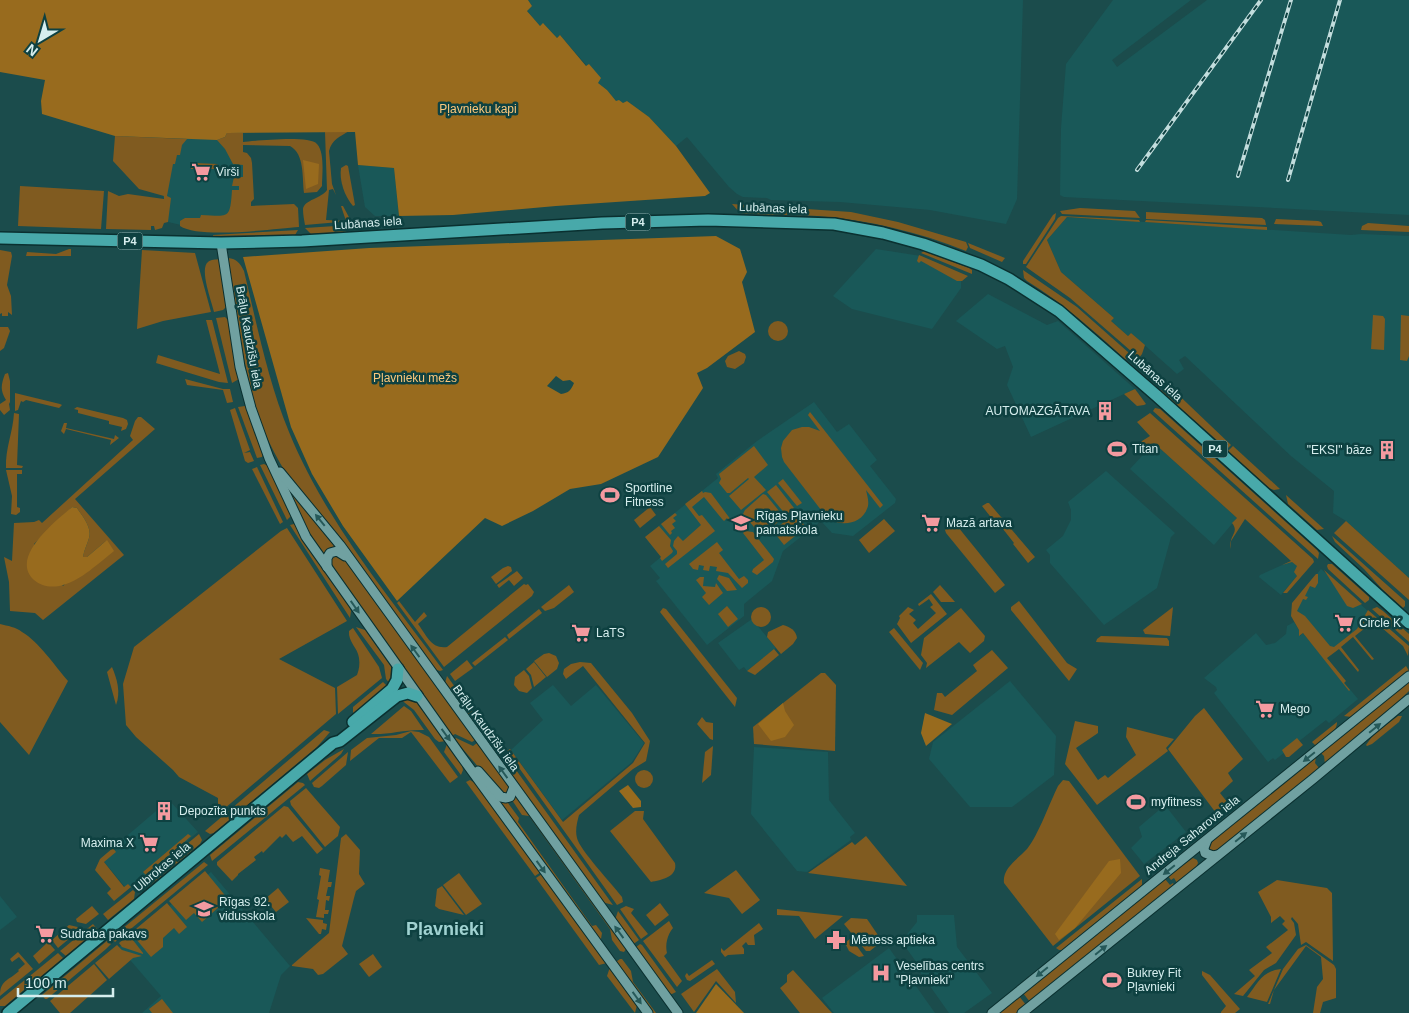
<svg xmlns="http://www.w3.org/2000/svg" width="1409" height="1013" font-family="Arial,sans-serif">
<rect width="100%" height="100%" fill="#1b4c4c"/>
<g fill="#195858">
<polygon points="528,0 1023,0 1017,199 1006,224 930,210 840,202 771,200 767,198 743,197 737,194 729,187 687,137 676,146 649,117 627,101 623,103 616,101 607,90 597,83 598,80 589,64 587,66 560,35 557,38 544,24 540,26 532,17 527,10 532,6"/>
<polygon points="1113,0 1191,0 1112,60 1117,67 1207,0 1409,0 1409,215 1064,197 1060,195 1061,128 1066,64"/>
<polygon points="187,137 219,138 245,166 242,226 181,225 164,221 166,204 162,193 169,164"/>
<polygon points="358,165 394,168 399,216 375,216 365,207"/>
<polygon points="1067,217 1351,235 1361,234 1409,236 1409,578 1346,521 1333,513 1334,491 1291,456 1185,356 1179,360 1184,369 1177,374 1131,333 1128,336 1111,321 1114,318 1061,272 1047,240"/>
<polygon points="876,249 921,256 961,278 961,288 932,329 852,309 833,296"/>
<polygon points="988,294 1047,325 1058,321 1135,389 1031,437 1007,385 1013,367 1005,346 997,349 956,321"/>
<polygon points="814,402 837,432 849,424 877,460 870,466 896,499 895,503 853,536 832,533 821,521 783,551 772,581 744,604 744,616 707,645 656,581 660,578 650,566 661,557 645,537 718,478 716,474 757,441"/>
<polygon points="1154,443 1237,518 1214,545 1130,469"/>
<polygon points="1106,471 1175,533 1171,537 1157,588 1104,625 1050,563 1050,555 1046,550 1063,536 1071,520 1071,510 1068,502"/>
<polygon points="1291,561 1298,566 1297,576 1281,595 1259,577 1260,575"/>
<polygon points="1321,569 1369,612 1359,630 1334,650 1323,647 1293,610 1302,592"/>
<polygon points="752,619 776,648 747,671 744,667 739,670 718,643"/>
<polygon points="1294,622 1299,630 1300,636 1303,633 1358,699 1329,723 1326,720 1275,760 1273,758 1268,762 1214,693 1217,690 1216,687 1204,678 1256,633 1266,645 1275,643 1286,634 1287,626"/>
<polygon points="1010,681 1056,736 1054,775 1012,807 970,807 929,759 933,742"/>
<polygon points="553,685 571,706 596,685 644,743 632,762 562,820 511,750 543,720 530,703"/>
<polygon points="754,747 828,752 829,800 855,833 850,837 851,840 807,872 797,871 751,814"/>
<polygon points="169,800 198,832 131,888 128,884 125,887 101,858"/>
<polygon points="1165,805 1186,832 1144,864 1131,848 1142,837 1139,827"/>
<polygon points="211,872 290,966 281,975 269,1013 142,1013 161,996 119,947"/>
<polygon points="0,896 17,917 0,930"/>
<polygon points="917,915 954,915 957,947 992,993 964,1013 949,1013 920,972 922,970 904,945 904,938 917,922"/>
<polygon points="889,948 935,1013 834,1013 822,998"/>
</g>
<g fill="#805b20" fill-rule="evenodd">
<path d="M349 131C340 137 332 139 329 151L332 184 336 195 333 189 329 190 326 220 346 221 341 206H343L351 221 305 225C304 220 303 214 303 209 304 200 322 198 327 190L325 132Z"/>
<path d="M227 133H243V142C256 141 309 135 317 144 325 153 322 175 322 186L317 192 304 193C302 178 305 154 290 146L243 145V152L247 153 251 158 252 163 254 199 251 202V206L294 204 298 208 299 227C273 229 199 239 180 226V221L185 218H200L201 215C229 216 230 220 232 190H239V186H232L234 177H243V165L233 164 225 149 217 140 225 137Z"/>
<polygon points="115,136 187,139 182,145 180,155 177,155 175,164 173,164 167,196 171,198 168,222 164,223 162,228 155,230 154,226 151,226 151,230 106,229 108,191 119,196 128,194 164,199 164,196 139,189 113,161"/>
<polygon points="196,163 217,164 221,169 191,169 191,166"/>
<path d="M346 165 348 166 355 205 353 206C345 197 339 181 341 168Z"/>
<polygon points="20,186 104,191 101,229 18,226"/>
<path d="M732 204 851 212 898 222 966 242 968 247 966 251C919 232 869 220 817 216 792 214 766 216 740 213Z"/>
<polygon points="1080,208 1135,211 1140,218 1062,214 1060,211"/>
<polygon points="1146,212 1262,218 1265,220 1266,225 1146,219"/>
<polygon points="1056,213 1055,219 1026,264 1023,264 1023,261 1053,215"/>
<polygon points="1061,216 1139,220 1140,222 1067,217 1047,240 1061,272 1114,318 1111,321 1128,336 1131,333 1145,345 1142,354 1139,358 1070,298 1026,267 1058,218"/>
<polygon points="1276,219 1318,221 1321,222 1323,226 1274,224"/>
<polygon points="1146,220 1267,227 1267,230 1145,222"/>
<polygon points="1368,223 1409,226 1409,232 1361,230 1362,226"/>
<polygon points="351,225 350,229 345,232 311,234 305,228"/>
<polygon points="298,230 295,235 213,236 213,235"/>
<polygon points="968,243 1005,258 1002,262 970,248"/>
<polygon points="69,249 71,249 71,256 26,256 27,252 56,254"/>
<polygon points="0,250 11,252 12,256 7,285 11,296 12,315 8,312 8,316 2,316 2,313 0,314"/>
<polygon points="142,250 195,253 211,312 163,321 137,329"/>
<polygon points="924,251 969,268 972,270 972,274 921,253"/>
<polygon points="919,255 968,276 962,281 957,281 921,261 919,263 917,261"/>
<path d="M228 258C237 259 240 263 244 271 257 325 268 381 289 432 325 520 387 594 443 670L440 671 434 669 293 483C255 430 246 374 236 311 233 294 227 275 228 258Z"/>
<path d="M219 259 226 307 223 310 214 312C212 302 199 269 208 262 211 259 216 260 219 259Z"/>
<path d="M1023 270 1077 307 1137 360 1133 361 1125 359C1093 330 1064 304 1027 281L1024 278Z"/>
<polygon points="1373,315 1383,316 1385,319 1384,350 1371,349"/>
<polygon points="1401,315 1409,316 1409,356 1407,361 1400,360"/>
<polygon points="225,317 228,320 239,379 232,383 216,318"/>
<polygon points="206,320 212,320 228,383 219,382 156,363 158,355 220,374"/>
<circle cx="778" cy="331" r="10"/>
<polygon points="0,327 8,327 10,331 4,348 0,351"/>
<polygon points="739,351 745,354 746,357 744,363 735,369 727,367 725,361 728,356"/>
<path d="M8 373 10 381V402L9 404 10 410 4 415 0 410V404L6 400C0 390 1 385 5 374Z"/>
<polygon points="185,379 223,389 230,389 233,402 227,403 223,390 187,385"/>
<polygon points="1167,384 1231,445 1227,449 1161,391"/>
<polygon points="1135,389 1146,404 1144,405 1137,406 1124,394"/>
<polygon points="15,393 60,404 62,405 59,408 26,400 23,402 21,401 18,410 15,411"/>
<polygon points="245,406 247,408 263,454 262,457 257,458 238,407"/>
<polygon points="77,407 123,418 127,420 128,424 126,429 121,431 122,427 109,424 109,421 78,413 78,410 74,409"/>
<polygon points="235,408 250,450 244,453 250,452 254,461 248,463 245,461 230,410"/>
<polygon points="1155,408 1160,409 1317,550 1319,553 1318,559 1153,411"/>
<path d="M810 412 883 505 880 508 866 490C867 495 869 500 868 506 863 524 843 527 828 519L784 462 782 457 781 448 783 441 792 430 802 427H809L820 431 808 415Z"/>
<path d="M14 413 19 414 17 465 23 466 22 468H6C5 449 13 432 14 413Z"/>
<path d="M1150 413 1313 559 1314 562 1287 593H1283L1297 576 1294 572 1297 566 1292 562 1282 565 1291 561 1245 519 1231 541V549C1228 535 1240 533 1232 523L1237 518 1154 443 1149 448 1145 445H1138L1142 441 1150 436 1137 422Z"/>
<path d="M138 417H141L155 429 75 499 124 555 43 620 35 613 10 611 9 582 4 557 12 561 14 523 34 522 39 520 42 523 133 440 130 436 135 421ZM72 507 77 508C83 517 92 527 89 538 87 545 84 550 83 557H87L107 540 63 586 34 544Z"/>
<polygon points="64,423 67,423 66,428 114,439 115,435 119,438 110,445 111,440 66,429 64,434 61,431"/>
<polygon points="754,446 768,465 754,477 766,490 741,510 729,496 749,479 748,478 730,493 727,493 719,483 721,479 719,474"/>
<polygon points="1233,446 1280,489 1274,490 1269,488 1228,451"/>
<polygon points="264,464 268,466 292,515 287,520 260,465"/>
<polygon points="257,467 283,522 280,524 252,469"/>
<polygon points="6,470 22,470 22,474 17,474 17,507 20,508 20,512 16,515 11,514 12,496"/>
<polygon points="280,477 336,546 329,548 323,554 301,519"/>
<polygon points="783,479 802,503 797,506 778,483"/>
<polygon points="776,485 794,508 786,515 767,492"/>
<polygon points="702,491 703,493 705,492 711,493 731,520 729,521 727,518 724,521 722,519 704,497 692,507 699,516 702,515 715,531 668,568 665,564 677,554 677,551 673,546 674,541 678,536 683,541 701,525 685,504"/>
<polygon points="763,494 766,495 784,517 764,534 760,534 743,514 745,510"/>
<polygon points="1286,495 1324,529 1317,530 1288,504"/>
<path d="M987 503H989L1035 557 1028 563 1013 544 1014 543C1009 537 1004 530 999 524L997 525 982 506Z"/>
<polygon points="650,507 656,515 640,528 634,520"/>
<polygon points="675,513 677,515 673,518 676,521 672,524 675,528 671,531 672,533 670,535 661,524"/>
<polygon points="795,513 806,527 784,545 773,531"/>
<polygon points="884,519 895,531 869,553 859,540"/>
<polygon points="1346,521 1409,578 1409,600 1334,533"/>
<polygon points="954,522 1005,585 995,593 946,533 945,530"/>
<polygon points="294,524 297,524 304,539 349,606 351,611 350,618 290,525"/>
<polygon points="659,526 671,540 670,546 673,551 672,553 662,561 660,558 661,557 645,537"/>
<polygon points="287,528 347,621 279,659 335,688 336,714 218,814 218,798 179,777 173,770 136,737 126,725 123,684 134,647 281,531"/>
<polygon points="745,531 753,532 774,559 773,562 757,575 752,572 753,569 764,560 743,533"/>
<polygon points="1332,536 1405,601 1405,606 1403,608 1382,589 1364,569 1335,542"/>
<polygon points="717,542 723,550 719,553 739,579 744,576 748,580 748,583 742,588 728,573 716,571 717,567 710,566 709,571 703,570 704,566 699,565 698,570 693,569 689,564"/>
<polygon points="334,555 343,558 475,740 472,742 455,734 452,736 330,564 331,558"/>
<polygon points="1328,564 1332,564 1369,597 1369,600 1365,603 1328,569 1327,566"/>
<polygon points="508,566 511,567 512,571 496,584 491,577 503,568"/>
<polygon points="1324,570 1362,604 1353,608 1347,606"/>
<polygon points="517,571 523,578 514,586 509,580 499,588 497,585"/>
<polygon points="1316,574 1318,574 1318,583 1315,588 1310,586 1305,596 1308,597 1306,600 1303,599 1297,611 1305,616 1330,646 1334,647 1357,629 1368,610 1409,646 1408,656 1403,646 1374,621 1355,636 1374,659 1372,660 1353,637 1341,647 1359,670 1358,672 1339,649 1327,658 1346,681 1344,683 1350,690 1349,691 1303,633 1299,636 1299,630 1291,616 1292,603"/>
<polygon points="719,575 729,578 737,590 727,591 717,579"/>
<polygon points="700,577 704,577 703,586 715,587 716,583 723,593 709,605 702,597 706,593 696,580"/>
<path d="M524 584 526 585 528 584 534 592 532 596 444 667 397 603 399 601 415 622 424 612 427 616 418 624C427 636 431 649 447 647Z"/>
<polygon points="569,585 574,592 554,608 545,611 541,607"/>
<polygon points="940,585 955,602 941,602 933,592"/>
<polygon points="931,594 947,614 911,643 897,624 900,618 899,616 908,607 914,610 909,614 916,620 913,623 918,629 936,613 930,607 933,605 929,599 919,606 918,604"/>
<polygon points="1019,601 1067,663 1077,669 1069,681 1011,610 1011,607"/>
<polygon points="727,606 738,619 728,627 718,614"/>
<circle cx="761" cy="617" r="10"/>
<polygon points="1173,607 1170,636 1145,634 1143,630"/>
<polygon points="1377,607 1383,611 1409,634 1409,642 1372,609"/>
<polygon points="663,608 666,609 737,698 735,707 660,612"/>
<polygon points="961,608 985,636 984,641 970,653 959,642 926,668 927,663 921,655 924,638"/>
<polygon points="539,609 542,613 509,639 507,635"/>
<path d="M0 624C8 626 16 627 22 632 39 642 55 666 68 681L29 755 0 722Z"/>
<path d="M783 625C790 627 796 630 797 638L793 644 781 654 767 637 768 632Z"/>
<polygon points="356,627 365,630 394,671 391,685 386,679 384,665"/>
<path d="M353 628 379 667 382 678 338 714 337 687 357 675C359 670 360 664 359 658 358 648 348 642 349 631Z"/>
<polygon points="894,628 923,663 920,670 889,632"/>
<polygon points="1101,636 1167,638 1169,641 1169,646 1096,642 1097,639"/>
<polygon points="505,637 508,640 475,666 472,663"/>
<polygon points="774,649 779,655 755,675 747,671"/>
<polygon points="992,650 1008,668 952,715 934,710 937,693 942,693 945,697 977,671 973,665"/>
<polygon points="549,653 556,656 559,663 557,669 547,677 534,661 544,654"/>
<polygon points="467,660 473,668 455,681 450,674"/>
<polygon points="534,662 546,677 534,687 531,675 526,669"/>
<path d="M580 662 591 663 632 713 650 741 646 761 633 769 579 815C577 822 575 831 577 838 579 849 613 885 622 897L623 902 617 905 507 751 510 749 563 822 633 763 645 743 583 666 566 679 563 674 564 669 571 664Z"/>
<polygon points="1406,666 1409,671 1355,715 1351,717 1344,716"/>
<path d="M112 667C117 679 121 692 116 705L107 672Z"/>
<polygon points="524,670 529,676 532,688 527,693 519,691 514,685 515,677"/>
<polygon points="821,673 825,673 836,685 835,751 754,744 753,727"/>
<polygon points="447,676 487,731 481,736 445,683"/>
<polygon points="383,682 388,687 369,704 353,713 353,707"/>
<polygon points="1409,682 1409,691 1380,719 1325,764 1324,756 1321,753"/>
<polygon points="403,697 415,701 446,741 439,742 435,739 414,710 400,699"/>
<path d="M404 706 411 711 424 730C406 729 388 735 371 734Z"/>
<polygon points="1204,708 1243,759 1228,773 1233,781 1220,793 1228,803 1216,813 1168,749 1195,716"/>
<polygon points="1398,716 1402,716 1399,722 1372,744 1367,746 1366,745 1374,734"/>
<polygon points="702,717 706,722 713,723 713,740 710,739 697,724"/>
<polygon points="1075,721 1098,726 1098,733 1076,748 1098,780 1105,775 1108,778 1136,755 1126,737 1127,727 1174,739 1166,748 1168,751 1097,805 1065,764"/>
<path d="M1337 722C1337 733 1324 739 1316 746L1312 742Z"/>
<polygon points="324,730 330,732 317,747 214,833 210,834 205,831"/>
<polygon points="411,731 419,732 429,737 458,777 450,783 411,732 402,738 379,738 350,761 351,750 367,738 396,735"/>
<polygon points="456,738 473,746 477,743 508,783 509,787 507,793 505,795 499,794 475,763 454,739"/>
<polygon points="1297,738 1303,745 1289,757 1286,757 1282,750"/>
<polygon points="447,744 461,762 463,770 461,775 444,752"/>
<polygon points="713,746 711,775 702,783 705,752"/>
<polygon points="344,749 341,754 310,781 307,774 325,760"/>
<polygon points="348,752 346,765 322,786 319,788 314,787 312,783"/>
<polygon points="506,756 613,905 602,902 504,765"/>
<polygon points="1316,757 1315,763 1319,768 1215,852 1211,851 1208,844"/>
<circle cx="644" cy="779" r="9"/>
<polygon points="470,780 478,785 541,872 535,876 466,782"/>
<path d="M1063 780 1069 781 1140 876 1053 946 1004 883C1002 868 1018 859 1027 849 1038 836 1050 802 1058 786Z"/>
<polygon points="298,782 303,783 305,785 212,861 210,855"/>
<polygon points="306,788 340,827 338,836 325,847 291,805 290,801"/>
<polygon points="517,796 626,949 624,952 620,951 612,940 610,929 529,816 522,815 512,800"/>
<polygon points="499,800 508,803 519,818 518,822 592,926 596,925 602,933 601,939 600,940"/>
<polygon points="284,806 288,807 323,849 317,854 302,836 293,842 286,834 282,838 280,836 263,853 262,851 254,857 256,860 238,874 238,875 232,881 217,865 217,862"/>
<path d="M635 811H644L643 819 675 863C678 877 661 880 651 882L610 831Z"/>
<polygon points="197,831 146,875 143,872 188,834 191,836"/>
<polygon points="199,834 202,840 200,844 147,888 143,889 139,884"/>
<polygon points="346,834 360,850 359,874 365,884 356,891 354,898 342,946 348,954 323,974 318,975 313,969 292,966 292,965 329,933 341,838"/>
<polygon points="866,836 907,886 808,873 852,842 855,845"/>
<polygon points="113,848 116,852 104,862 124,887 128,884 131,887 114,901 107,893 111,889 95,870 100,859"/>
<polygon points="1193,858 1197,860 1198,863 1196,867 1177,883 1174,878 1171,880 1168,876"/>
<polygon points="204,862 208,865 115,942 111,938"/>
<polygon points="320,868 330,870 328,882 332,882 331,887 328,887 326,896 330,896 329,901 326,900 325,910 329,910 328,914 324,914 324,918 316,917 319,900 317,899 321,876 319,875"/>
<polygon points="736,870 760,900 742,914 729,898 704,893"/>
<polygon points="205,871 228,899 202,922 194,913 186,920 169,901"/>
<polygon points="459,873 482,904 466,915 443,885"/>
<polygon points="542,874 607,963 599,965 536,878"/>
<polygon points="1142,879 1142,885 1138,890 1064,950 1059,950 1056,948"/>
<polygon points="1165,879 1170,885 1173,883 1174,885 1030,1002 1023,993"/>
<polygon points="1277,880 1327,888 1332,893 1333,961 1306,942 1301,945 1298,924 1292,917 1291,919 1294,923 1296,935 1276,963 1264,970 1243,996 1234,994 1255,976 1249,970 1272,953 1266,947 1288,930 1282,924 1285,921 1280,916 1271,923 1271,917 1258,892"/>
<polygon points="442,886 464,915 439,909 435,906 437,889"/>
<polygon points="278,888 289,902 276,912 265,899"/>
<polygon points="133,890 135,892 134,899 108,920 103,914"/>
<polygon points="167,903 187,927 179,934 174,928 163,938 163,947 151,957 131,933"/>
<polygon points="660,903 669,915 655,926 646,915"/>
<polygon points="92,906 99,914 86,924 77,922 76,919"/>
<polygon points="626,906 634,909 631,913 648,934 641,939 620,909"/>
<polygon points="777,909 843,916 815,939 799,916 777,915"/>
<polygon points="618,911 639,940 632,945 615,920"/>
<polygon points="306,918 323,920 323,923 327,924 326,930 322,929 321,934 319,934"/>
<polygon points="851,918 867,919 882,941 870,951 866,951 844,924"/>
<path d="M669 921 673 928C667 935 665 945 667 953L664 956 682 981 677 987 643 941Z"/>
<polygon points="759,923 763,929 754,935 755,945 748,945 746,942 742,946 744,949 744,954 728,955 725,957 721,952 721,948 724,951"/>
<polygon points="93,924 98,930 66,956 60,951"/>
<polygon points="69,925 82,928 58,948 52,940"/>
<polygon points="129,935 143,953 143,954 122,947 119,943"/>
<polygon points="851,938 864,956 859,957 849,951 845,943"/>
<polygon points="108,940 111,944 106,949 47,999 45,999 42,995"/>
<polygon points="48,942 55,950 39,964 33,956"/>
<polygon points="640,944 642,945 676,992 672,994 668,993 635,948"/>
<polygon points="117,945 122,950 142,956 133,958 109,979 95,963"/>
<polygon points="1306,945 1334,965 1336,969 1336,998 1323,1002 1320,1013 1313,1013 1317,987 1323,979 1321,957 1306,946 1274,990 1270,1004 1268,1004 1283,969 1298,949"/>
<path d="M18 952 33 969 0 996C0 980 8 981 19 971L18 970 25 964 19 957 12 962 10 959Z"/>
<polygon points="58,953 63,958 34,983 30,977 31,975"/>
<polygon points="373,954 382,967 369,977 359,964"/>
<polygon points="620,959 622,959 631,971 633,982 656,1013 653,1013 616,962"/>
<polygon points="712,960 715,964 690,981 687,980 685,976 686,974 687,973 689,976"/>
<polygon points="94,964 107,980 70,1013 60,1013 50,1001"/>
<polygon points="610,967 635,1002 637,1005 635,1013 607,976"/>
<polygon points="717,969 735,992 736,1003 716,981 694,1012 681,994"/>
<path d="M1281 969 1267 1002 1247 997C1258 983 1262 971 1281 969Z"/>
<polygon points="793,970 832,1013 800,1013 780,988 787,982 787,975"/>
<polygon points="1202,971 1210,975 1240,1009 1235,1013 1221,1013 1221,1012 1226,1006 1202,975"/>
<polygon points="26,979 30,985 5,1006 0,1006 0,1000"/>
<polygon points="1019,996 1026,1005 1016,1013 998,1013"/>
<polygon points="162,999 173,1013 152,1013 149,1009"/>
</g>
<g fill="#986b1e" fill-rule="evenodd">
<polygon points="0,0 528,0 532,6 527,11 540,26 543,23 557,38 560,35 586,66 589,64 601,78 598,83 607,90 616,101 619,100 623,103 627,101 649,117 676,146 710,193 705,196 556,206 453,215 399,216 394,168 358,165 355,132 227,133 225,137 217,140 115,136 42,114 41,101 45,80 0,72"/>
<polygon points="303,160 319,164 318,184 306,189"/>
<path d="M716 236 740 249 747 272 742 282 755 332 707 368 697 373 703 388 658 457 601 484 570 489 533 511 502 526 485 518 397 601 343 526 312 474 291 427 243 257 369 248ZM556 376 563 381 570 380 574 383C571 390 569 393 561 394L547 386Z"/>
<path d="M72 507 77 508C83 517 92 527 89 538 87 545 84 550 83 557H87L107 540 114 551C100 562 80 581 63 585 53 588 42 587 34 580 9 557 56 521 72 507Z"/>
<polygon points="783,703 785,711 794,725 785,737 771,741 758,724"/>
<polygon points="925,713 952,724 926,746 921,733"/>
<polygon points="628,785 641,801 641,807 633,808 619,791"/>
<polygon points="1120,859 1121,873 1075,928 1059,940 1055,934 1109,861"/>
<polygon points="716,984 744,1013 696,1013"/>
</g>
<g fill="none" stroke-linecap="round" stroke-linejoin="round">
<g stroke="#0a3030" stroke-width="11">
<g id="minor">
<polyline points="221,243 240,367 251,408 269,458 306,537 461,756 648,1013"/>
<polyline points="280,472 340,545 678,1013"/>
<polyline points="327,567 327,558 330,553 337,551 345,556"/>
<polyline points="478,771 501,797 506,798 510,797 514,787"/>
<polyline points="1207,840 1204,848 1205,853 1213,856 1218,855"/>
<polyline points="992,1013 1409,676"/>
<polyline points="1022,1013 1313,779 1409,699"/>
</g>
</g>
<g stroke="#0a3030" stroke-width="14">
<g id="major">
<polyline points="0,238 221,243 302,241 602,223 708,220 834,224 883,233 923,244 981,265 1009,279 1059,311 1157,396 1409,623"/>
<polyline points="353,722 392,689 397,680 398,669"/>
<polyline points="8,1013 333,743 340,741 397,696 408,693 417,696"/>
</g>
</g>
<use href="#minor" stroke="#70a1a1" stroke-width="9"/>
<use href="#major" stroke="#48a9aa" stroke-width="11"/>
<g stroke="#c2dddd" stroke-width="4">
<g id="rail">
<polyline points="1137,170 1261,0"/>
<polyline points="1238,176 1291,0"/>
<polyline points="1288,180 1340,0"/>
</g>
</g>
<use href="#rail" stroke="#0e4141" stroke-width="2" stroke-dasharray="5.5" stroke-linecap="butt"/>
</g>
<defs><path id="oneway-solid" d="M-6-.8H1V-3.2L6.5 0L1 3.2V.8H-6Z" transform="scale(1.25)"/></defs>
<g fill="#265959">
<use href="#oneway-solid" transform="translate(320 520) rotate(-129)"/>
<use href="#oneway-solid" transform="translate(355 607) rotate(55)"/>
<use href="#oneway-solid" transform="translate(415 651) rotate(-126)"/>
<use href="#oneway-solid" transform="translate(1375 728) rotate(-39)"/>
<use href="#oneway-solid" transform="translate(446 735) rotate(54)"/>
<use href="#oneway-solid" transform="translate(1309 757) rotate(141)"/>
<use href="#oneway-solid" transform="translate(503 772) rotate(-126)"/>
<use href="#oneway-solid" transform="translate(1241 837) rotate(-39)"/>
<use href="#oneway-solid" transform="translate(541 867) rotate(54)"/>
<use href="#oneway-solid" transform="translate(1169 870) rotate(141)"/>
<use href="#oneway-solid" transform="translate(619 932) rotate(-126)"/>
<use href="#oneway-solid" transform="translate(1101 950) rotate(-39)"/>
<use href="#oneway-solid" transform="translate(1042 972) rotate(141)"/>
<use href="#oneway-solid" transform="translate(637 998) rotate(54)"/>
</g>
<defs>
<g id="supermarket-bare" transform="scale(1.5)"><path d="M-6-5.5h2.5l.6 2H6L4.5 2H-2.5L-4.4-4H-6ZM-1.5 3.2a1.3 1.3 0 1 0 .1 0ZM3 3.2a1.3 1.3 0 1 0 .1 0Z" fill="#f49aa0" stroke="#0e4141" stroke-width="2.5" paint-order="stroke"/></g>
<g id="building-bare" transform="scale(1.5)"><path d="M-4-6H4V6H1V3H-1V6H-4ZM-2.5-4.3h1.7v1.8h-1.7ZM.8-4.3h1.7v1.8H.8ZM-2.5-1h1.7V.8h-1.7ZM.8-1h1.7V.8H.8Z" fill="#f49aa0" stroke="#0e4141" stroke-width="2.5" paint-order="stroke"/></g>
<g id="stadium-bare" transform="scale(1.5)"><path d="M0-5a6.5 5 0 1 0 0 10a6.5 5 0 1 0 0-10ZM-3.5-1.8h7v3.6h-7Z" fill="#f49aa0" stroke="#0e4141" stroke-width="2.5" paint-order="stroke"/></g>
<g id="school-bare" transform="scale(1.5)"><path d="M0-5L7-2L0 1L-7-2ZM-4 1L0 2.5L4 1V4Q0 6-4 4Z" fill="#f49aa0" stroke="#0e4141" stroke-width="2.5" paint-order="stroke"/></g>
<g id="pharmacy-bare" transform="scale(1.5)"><path d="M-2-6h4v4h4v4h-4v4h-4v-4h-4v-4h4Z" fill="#f49aa0" stroke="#0e4141" stroke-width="2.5" paint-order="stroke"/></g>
<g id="hospital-bare" transform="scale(1.5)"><path d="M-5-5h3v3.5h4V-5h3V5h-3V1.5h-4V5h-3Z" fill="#f49aa0" stroke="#0e4141" stroke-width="2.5" paint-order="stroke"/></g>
</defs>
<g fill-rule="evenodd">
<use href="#supermarket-bare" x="201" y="172"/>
<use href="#building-bare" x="1105" y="411"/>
<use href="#stadium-bare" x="1117" y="449"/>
<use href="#building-bare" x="1387" y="450"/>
<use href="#stadium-bare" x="610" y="495"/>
<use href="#school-bare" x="741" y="523"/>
<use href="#supermarket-bare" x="931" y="523"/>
<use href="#supermarket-bare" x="1344" y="623"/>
<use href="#supermarket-bare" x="581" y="633"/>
<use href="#supermarket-bare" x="1265" y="709"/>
<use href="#stadium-bare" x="1136" y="802"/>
<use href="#building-bare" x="164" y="811"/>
<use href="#supermarket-bare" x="149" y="843"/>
<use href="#school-bare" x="204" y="909"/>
<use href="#supermarket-bare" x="45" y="934"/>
<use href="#pharmacy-bare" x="836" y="940"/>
<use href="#hospital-bare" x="881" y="973"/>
<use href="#stadium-bare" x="1112" y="980"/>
</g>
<g text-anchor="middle" stroke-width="5" stroke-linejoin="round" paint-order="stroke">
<g fill="#0e4141" stroke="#9ababa" stroke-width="1">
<rect x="625.5" y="213.5" width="25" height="17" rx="4"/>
<rect x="117.5" y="232.5" width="25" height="17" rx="4"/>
<rect x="1202.5" y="440.5" width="25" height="17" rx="4"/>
</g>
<g font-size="11" font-weight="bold" fill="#d6eeee">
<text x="638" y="226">P4</text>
<text x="130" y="245">P4</text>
<text x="1215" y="453">P4</text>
</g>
<g font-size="12" fill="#fbc87e" stroke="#0e4141">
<text x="478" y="113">Pļavnieku kapi</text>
<text x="415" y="382">Pļavnieku mežs</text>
</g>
<g font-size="12" fill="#d6eeee" stroke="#0e4141" text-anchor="start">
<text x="216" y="176">Virši</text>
<text x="1090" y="415" text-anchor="end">AUTOMAZGĀTAVA</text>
<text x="1132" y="453">Titan</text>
<text x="1372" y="454" text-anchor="end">"EKSI" bāze</text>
<text x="625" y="492">Sportline<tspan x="625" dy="14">Fitness</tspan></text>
<text x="756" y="520">Rīgas Pļavnieku<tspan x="756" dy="14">pamatskola</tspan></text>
<text x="946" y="527">Mazā artava</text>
<text x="1359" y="627">Circle K</text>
<text x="596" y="637">LaTS</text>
<text x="1280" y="713">Mego</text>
<text x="1151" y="806">myfitness</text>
<text x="179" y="815">Depozīta punkts</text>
<text x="134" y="847" text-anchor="end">Maxima X</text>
<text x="219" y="906">Rīgas 92.<tspan x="219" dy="14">vidusskola</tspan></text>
<text x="60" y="938">Sudraba pakavs</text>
<text x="851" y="944">Mēness aptieka</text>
<text x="896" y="970">Veselības centrs<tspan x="896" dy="14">"Pļavnieki"</tspan></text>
<text x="1127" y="977">Bukrey Fit<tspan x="1127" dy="14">Pļavnieki</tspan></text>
</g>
<g font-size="12" fill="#d6eeee" stroke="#0e4141">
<text transform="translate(773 208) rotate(2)" y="4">Lubānas iela</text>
<text transform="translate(368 223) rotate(-4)" y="4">Lubānas iela</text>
<text transform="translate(249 337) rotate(80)" y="4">Brāļu Kaudzīšu iela</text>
<text transform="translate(1155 376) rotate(42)" y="4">Lubānas iela</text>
<text transform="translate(486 728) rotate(54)" y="4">Brāļu Kaudzīšu iela</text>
<text transform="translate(1192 835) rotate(-39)" y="4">Andreja Saharova iela</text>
<text transform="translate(162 867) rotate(-40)" y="4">Ulbrokas iela</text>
</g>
<g font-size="18" font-weight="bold" fill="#a0d2d1" stroke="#0e4141">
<text x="445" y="935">Pļavnieki</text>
</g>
</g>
<g transform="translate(40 40) rotate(218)" stroke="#0e4141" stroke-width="4" paint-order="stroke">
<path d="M0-4L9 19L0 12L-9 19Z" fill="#d6eeee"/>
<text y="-8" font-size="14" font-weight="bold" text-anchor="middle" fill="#d6eeee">N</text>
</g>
<path d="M18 988v8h95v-8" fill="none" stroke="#d6eeee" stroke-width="2.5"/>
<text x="25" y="988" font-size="15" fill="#d6eeee" stroke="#0e4141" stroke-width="4" paint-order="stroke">100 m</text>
</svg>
